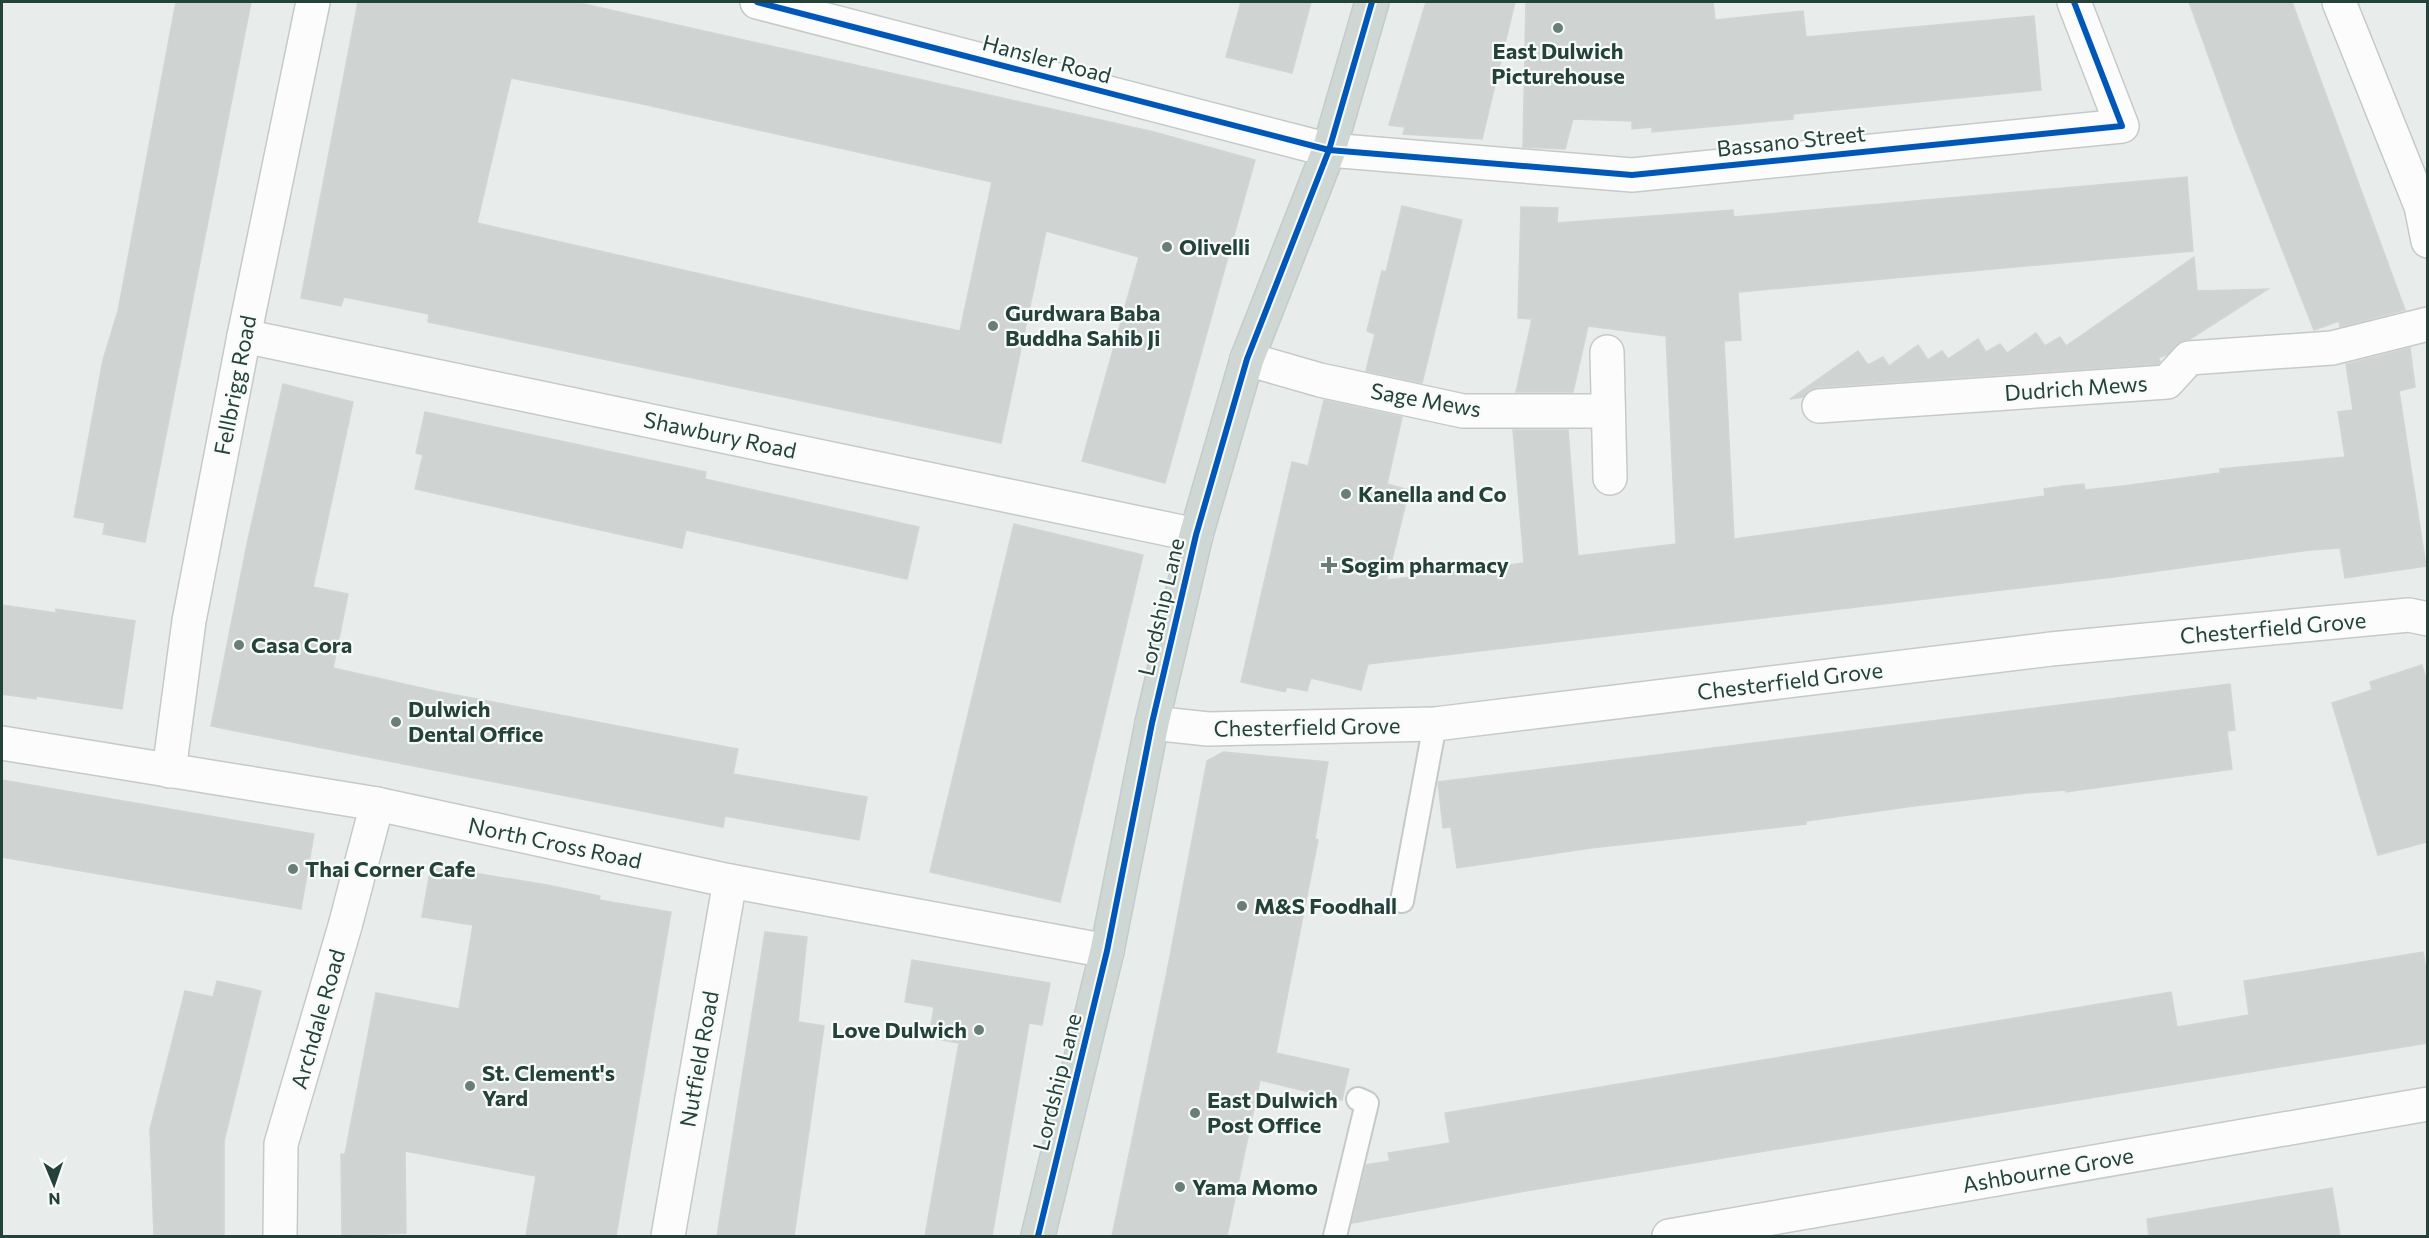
<svg xmlns="http://www.w3.org/2000/svg" width="2429" height="1238" font-family="Commissioner,sans-serif">
<rect width="100%" height="100%" fill="#e8edeb"/>
<g fill="#cfd4d2" stroke="#d1d6d4" stroke-width="1.5" fill-rule="evenodd">
<polygon points="176,2 251,2 145,542 103,534 105,523 74,517 103,360 118,311"/>
<path d="M358 2H575L1154 132 1255 160 1165 483 1082 461 1139 257 1046 231 1001 443 428 322 429 314 344 297 341 306 301 298ZM511 78 638 103 992 182 960 331 863 311 477 223Z"/>
<polygon points="1241,2 1311,2 1292,73 1226,57"/>
<polygon points="1426,2 1515,2 1482,139 1403,134 1405,127 1389,125"/>
<polygon points="1526,2 1713,2 1715,20 1803,11 1806,37 2034,16 2041,90 1793,114 1793,119 1652,132 1652,127 1632,129 1632,121 1573,119 1565,149 1523,147"/>
<polygon points="2189,2 2292,2 2405,310 2340,327 2339,321 2314,330 2236,132"/>
<polygon points="2187,177 2193,251 1738,292 1741,340 1724,341 1734,539 2045,496 2044,489 2064,486 2084,484 2085,490 2123,486 2220,473 2220,469 2345,457 2338,412 2353,410 2346,364 2410,348 2415,387 2399,391 2426,566 2345,578 2340,548 2310,550 2114,577 1368,664 1361,690 1311,678 1307,691 1287,687 1285,692 1241,682 1292,462 1308,466 1324,400 1402,417 1387,484 1409,490 1387,580 1524,563 1513,430 1568,430 1578,556 1676,544 1666,336 1588,326 1573,392 1516,392 1532,319 1518,318 1521,207 1558,208 1557,223 1733,210 1734,217"/>
<polygon points="1402,206 1462,220 1422,383 1366,371 1375,334 1367,331 1382,271 1386,272"/>
<polygon points="2194,257 2197,291 2268,289 2190,339 2176,345 2168,354 2158,358 2160,361 2158,364 1818,387 1809,390 1803,397 1790,399 1858,351 1868,365 1883,357 1889,366 1918,345 1928,360 1942,351 1948,359 1978,339 1986,352 2000,344 2007,353 2036,333 2045,346 2060,337 2066,346"/>
<polygon points="283,384 353,402 313,587 348,594 333,668 435,691 738,749 733,774 867,797 859,840 725,816 723,827 211,726 247,544"/>
<polygon points="425,412 706,472 705,479 919,527 907,579 686,530 682,548 415,489 423,455 416,453"/>
<polygon points="1014,524 1143,555 1060,902 930,872"/>
<polygon points="2,605 56,613 56,609 135,621 122,709 36,696 36,699 2,694"/>
<polygon points="2422,665 2427,683 2427,842 2378,855 2332,703 2372,690 2370,682"/>
<polygon points="2230,684 2235,730 2227,731 2232,769 2066,792 2066,790 2027,793 1914,806 1806,821 1806,824 1591,848 1457,868 1451,827 1443,828 1438,782"/>
<polygon points="1223,752 1328,762 1315,839 1318,840 1276,1053 1349,1069 1342,1100 1260,1080 1227,1236 1112,1236 1167,972 1207,761"/>
<polygon points="2,780 314,834 301,909 2,857"/>
<polygon points="431,866 547,885 600,896 599,900 671,912 616,1236 526,1236 536,1176 405,1151 406,1233 342,1236 341,1154 345,1154 376,993 459,1009 473,925 422,917"/>
<polygon points="765,932 807,937 798,1022 824,1026 794,1236 717,1236"/>
<polygon points="2423,952 2427,977 2427,1043 1765,1151 1520,1192 1352,1223 1366,1165 1390,1161 1388,1153 1450,1143 1445,1113 2171,992 2177,1027 2249,1015 2244,981"/>
<polygon points="912,960 1050,983 1042,1025 1029,1023 992,1236 925,1236 959,1043 929,1038 934,1007 905,1002"/>
<polygon points="217,981 261,991 224,1141 224,1236 154,1236 150,1129 185,991 213,997"/>
<polygon points="2332,1188 2340,1236 2149,1236 2147,1219"/>
</g>
<g fill="none" stroke-linecap="round" stroke-linejoin="round">
<g stroke="#c5cac8" stroke-width="26">
<g id="service">
<polyline points="1402,901 1435,724"/>
<polyline points="1335,1236 1367,1103 1358,1099"/>
</g>
</g>
<g stroke="#c5cac8" stroke-width="36">
<g id="minor">
<polyline points="757,2 1329,150 1632,175 2122,126 2074,2"/>
<polyline points="2339,2 2421,206 2428,241"/>
<polyline points="244,336 1196,535"/>
<polyline points="1607,352 1610,478"/>
<polyline points="1247,359 1320,380 1463,411 1608,411"/>
<polyline points="1819,406 2167,382 2189,358 2332,348 2428,324"/>
<polyline points="1152,723 1208,729 1435,724 2051,649 2409,615 2428,619"/>
<polyline points="2,743 377,804 730,881 1107,951"/>
<polyline points="169,771 189,621 244,336 313,2"/>
<polyline points="280,1236 281,1144 345,926 377,804"/>
<polyline points="668,1236 730,881"/>
<polyline points="1669,1236 2428,1104"/>
</g>
</g>
<g stroke="#c3ccc9" stroke-width="36">
<polyline id="primary" points="1038,1236 1107,951 1152,723 1196,535 1247,359 1329,150 1372,2"/>
</g>
<use href="#service" stroke="#fcfcfc" stroke-width="22"/>
<use href="#minor" stroke="#fcfcfc" stroke-width="33"/>
<use href="#primary" stroke="#cfd7d5" stroke-width="33"/>
<g stroke="#f7fbf9" stroke-width="10">
<g id="cycleway">
<polyline points="757,2 1329,150 1632,175 2122,126 2074,2"/>
<polyline points="1038,1236 1107,951 1152,723 1196,535 1247,359 1329,150 1372,2"/>
</g>
</g>
<use href="#cycleway" stroke="#0057b8" stroke-width="6"/>
</g>
<g fill="#697e78" stroke="#f7fbf9" stroke-width="2">
<circle cx="1558" cy="28" r="6"/>
<circle cx="1167" cy="247" r="6"/>
<circle cx="993" cy="326" r="6"/>
<circle cx="1346" cy="494" r="6"/>
<path d="M1326 556h6v6h6v6h-6v6h-6v-6h-6v-6h6z"/>
<circle cx="239" cy="645" r="6"/>
<circle cx="396" cy="722" r="6"/>
<circle cx="293" cy="869" r="6"/>
<circle cx="1242" cy="906" r="6"/>
<circle cx="979" cy="1030" r="6"/>
<circle cx="470" cy="1086" r="6"/>
<circle cx="1195" cy="1113" r="6"/>
<circle cx="1180" cy="1187" r="6"/>
</g>
<g text-anchor="middle" stroke-width="4.5" stroke-linejoin="round" paint-order="stroke">
<g font-size="22" font-weight="bold" fill="#24423a" stroke="#f7fbf9" text-anchor="start">
<text x="1558" y="59" text-anchor="middle">East Dulwich<tspan x="1558" dy="25">Picturehouse</tspan></text>
<text x="1179" y="255">Olivelli</text>
<text x="1005" y="321">Gurdwara Baba<tspan x="1005" dy="25">Buddha Sahib Ji</tspan></text>
<text x="1358" y="502">Kanella and Co</text>
<text x="1341" y="573">Sogim pharmacy</text>
<text x="251" y="653">Casa Cora</text>
<text x="408" y="717">Dulwich<tspan x="408" dy="25">Dental Office</tspan></text>
<text x="305" y="877">Thai Corner Cafe</text>
<text x="1254" y="914">M&amp;S Foodhall</text>
<text x="967" y="1038" text-anchor="end">Love Dulwich</text>
<text x="482" y="1081">St. Clement's<tspan x="482" dy="25">Yard</tspan></text>
<text x="1207" y="1108">East Dulwich<tspan x="1207" dy="25">Post Office</tspan></text>
<text x="1192" y="1195">Yama Momo</text>
</g>
<g font-size="22" fill="#24423a" stroke="#f7fbf9">
<text transform="translate(1047 59) rotate(15)" y="8">Hansler Road</text>
<text transform="translate(1791 141) rotate(-6)" y="8">Bassano Street</text>
<text transform="translate(235 385) rotate(-79)" y="8">Fellbrigg Road</text>
<text transform="translate(2076 388) rotate(-4)" y="8">Dudrich Mews</text>
<text transform="translate(1426 400) rotate(10)" y="8">Sage Mews</text>
<text transform="translate(720 435) rotate(12)" y="8">Shawbury Road</text>
<text transform="translate(1161 607) rotate(-77)" y="8">Lordship Lane</text>
<text transform="translate(2273 628) rotate(-5)" y="8">Chesterfield Grove</text>
<text transform="translate(1790 681) rotate(-7)" y="8">Chesterfield Grove</text>
<text transform="translate(1307 727) rotate(-1)" y="8">Chesterfield Grove</text>
<text transform="translate(555 843) rotate(12)" y="8">North Cross Road</text>
<text transform="translate(318 1019) rotate(-74)" y="8">Archdale Road</text>
<text transform="translate(699 1059) rotate(-80)" y="8">Nutfield Road</text>
<text transform="translate(1057 1082) rotate(-76)" y="8">Lordship Lane</text>
<text transform="translate(2048 1170) rotate(-10)" y="8">Ashbourne Grove</text>
</g>
</g>
<rect width="2429" height="1238" fill="none" stroke="#24423a" stroke-width="6"/>
<g transform="translate(54 1184) rotate(178)" stroke="#f7fbf9" stroke-width="4.5" paint-order="stroke">
<path d="M0-4.5L10 22L0 15L-10 22Z" fill="#24423a"/>
<text y="-9" font-size="16" font-weight="bold" text-anchor="middle" fill="#24423a">N</text>
</g>
</svg>
